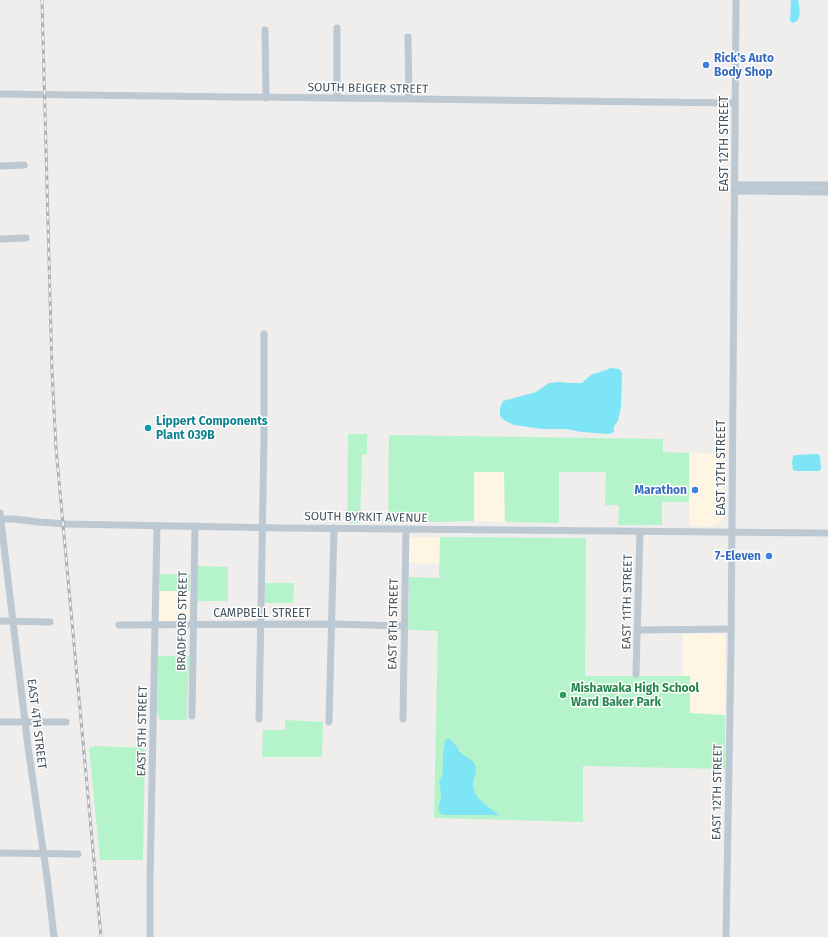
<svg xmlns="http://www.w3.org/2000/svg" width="828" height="937" font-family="'Fira Sans',sans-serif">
<rect width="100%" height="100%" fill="#f0eded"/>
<g fill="#fef5e3">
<polygon points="689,453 723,454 723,516 721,523 718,524 710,527 689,525"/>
<polygon points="474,472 504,472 505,522 474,521"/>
<polygon points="409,537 440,537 440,564 409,563"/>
<polygon points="160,591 190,591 189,619 188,621 160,621 159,620"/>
<polygon points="683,634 723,634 725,636 725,715 690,714 690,677 683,676"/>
</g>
<g fill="#b5f4ca">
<polygon points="348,434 367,434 367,454 362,455 360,523 347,523"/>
<polygon points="389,435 663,439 663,452 689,453 689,502 662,502 662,525 618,525 619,505 605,505 606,472 559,472 559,523 505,522 504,472 474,472 474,521 388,523"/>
<polygon points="440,537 586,538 585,676 690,676 690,713 725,715 725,769 583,766 583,822 434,818 438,631 408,630 409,577 439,578"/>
<polygon points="197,566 228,567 228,601 196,601"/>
<polygon points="159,574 190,574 190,591 160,591"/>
<polygon points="265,583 294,583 293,603 265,603"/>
<polygon points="158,656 189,656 187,720 160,720 157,713"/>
<polygon points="285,720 323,722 322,757 262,757 263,730 285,730"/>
<polygon points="95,746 145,748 143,860 100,860 89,748"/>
</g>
<g fill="#7de5f6">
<path d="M791 0H798C800 8 802 20 793 23L790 21Z"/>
<path d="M610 368 619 369 622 373 621 407 618 421 614 426V432L609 434 582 432 566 429H542L514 425 504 420 500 416V408L503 401 536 392 549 383 559 382 572 383H582C585 380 589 376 593 374 599 372 605 371 610 368Z"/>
<polygon points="818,454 820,456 821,469 819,471 796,471 793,470 792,463 793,456 796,455"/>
<path d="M448 738 450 739C452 743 454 743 456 746 460 750 455 747 459 751 463 756 471 758 474 763 478 769 474 776 473 782 471 797 487 806 497 813L499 815H445L440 814C437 807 440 804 441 798 441 792 440 786 439 781 445 774 442 765 443 756 443 751 445 745 445 740Z"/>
</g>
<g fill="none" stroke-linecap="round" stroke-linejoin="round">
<g stroke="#bcc9d2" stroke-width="7">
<polyline points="265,30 266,98"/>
<polyline points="408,37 409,99"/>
<polyline points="0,94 735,103"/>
<polyline points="337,98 337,28"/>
<polyline points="0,166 24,165"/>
<polyline points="735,185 828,185"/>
<polyline points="734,191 828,192"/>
<polyline points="0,239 26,238"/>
<polyline points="0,513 28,747 47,877 54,937"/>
<polyline points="0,519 14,519 39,522 66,524 283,528 828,533"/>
<polyline points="0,621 50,622"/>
<polyline points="119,625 332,624 404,626"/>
<polyline points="638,630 731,629"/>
<polyline points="636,674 640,531"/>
<polyline points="192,716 195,526"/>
<polyline points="259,719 264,437 264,334"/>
<polyline points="403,719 406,529"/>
<polyline points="0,722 66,722"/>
<polyline points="329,722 334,528"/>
<polyline points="0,853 78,854"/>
<polyline points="150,937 150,881 157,526"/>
<polyline points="726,937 731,652 736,0"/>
</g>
<g stroke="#afb3b9" stroke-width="3">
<polyline id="rail" points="42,0 52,371 56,448 101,937"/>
</g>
<use href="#rail" stroke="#fff" stroke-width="1.5" stroke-dasharray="4.5" stroke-linecap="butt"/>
</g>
<g fill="#3f7fe0" stroke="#fff" stroke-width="1.5">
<circle cx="706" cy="65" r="4"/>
<circle cx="695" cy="490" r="4"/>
<circle cx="769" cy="556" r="4"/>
</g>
<circle fill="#0f9aa8" stroke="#fff" stroke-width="1.5" cx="148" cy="428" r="4"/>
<circle fill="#2e9e5b" stroke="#fff" stroke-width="1.5" cx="563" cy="695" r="4"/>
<g text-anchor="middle" stroke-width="3" stroke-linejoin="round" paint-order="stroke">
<g font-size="12" font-weight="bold" fill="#366cbe" stroke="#fff" text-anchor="end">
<text x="714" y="62" text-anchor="start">Rick's Auto<tspan x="714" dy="14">Body Shop</tspan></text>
<text x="687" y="494">Marathon</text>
<text x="761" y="560">7-Eleven</text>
</g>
<g font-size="12" fill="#43525d" stroke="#fff">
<text transform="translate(368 88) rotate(1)" y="4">SOUTH BEIGER STREET</text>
<text transform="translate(724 144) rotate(-90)" y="4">EAST 12TH STREET</text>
<text transform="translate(721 468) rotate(-90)" y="4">EAST 12TH STREET</text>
<text transform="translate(366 517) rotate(1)" y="4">SOUTH BYRKIT AVENUE</text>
<text transform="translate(627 602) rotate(-89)" y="4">EAST 11TH STREET</text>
<text x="262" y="617">CAMPBELL STREET</text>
<text transform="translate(182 621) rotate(-89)" y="4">BRADFORD STREET</text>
<text transform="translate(393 624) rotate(-89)" y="4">EAST 8TH STREET</text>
<text transform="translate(37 724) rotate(83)" y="4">EAST 4TH STREET</text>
<text transform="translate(142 731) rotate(-89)" y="4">EAST 5TH STREET</text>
<text transform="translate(717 792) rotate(-89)" y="4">EAST 12TH STREET</text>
</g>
<g font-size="12" font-weight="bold" fill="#0d838f" stroke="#fff" text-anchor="start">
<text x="156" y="425">Lippert Components<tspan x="156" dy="14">Plant 039B</tspan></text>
</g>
<g font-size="12" font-weight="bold" fill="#27864d" stroke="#fff" text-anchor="start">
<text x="571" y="692">Mishawaka High School<tspan x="571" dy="14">Ward Baker Park</tspan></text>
</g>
</g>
</svg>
